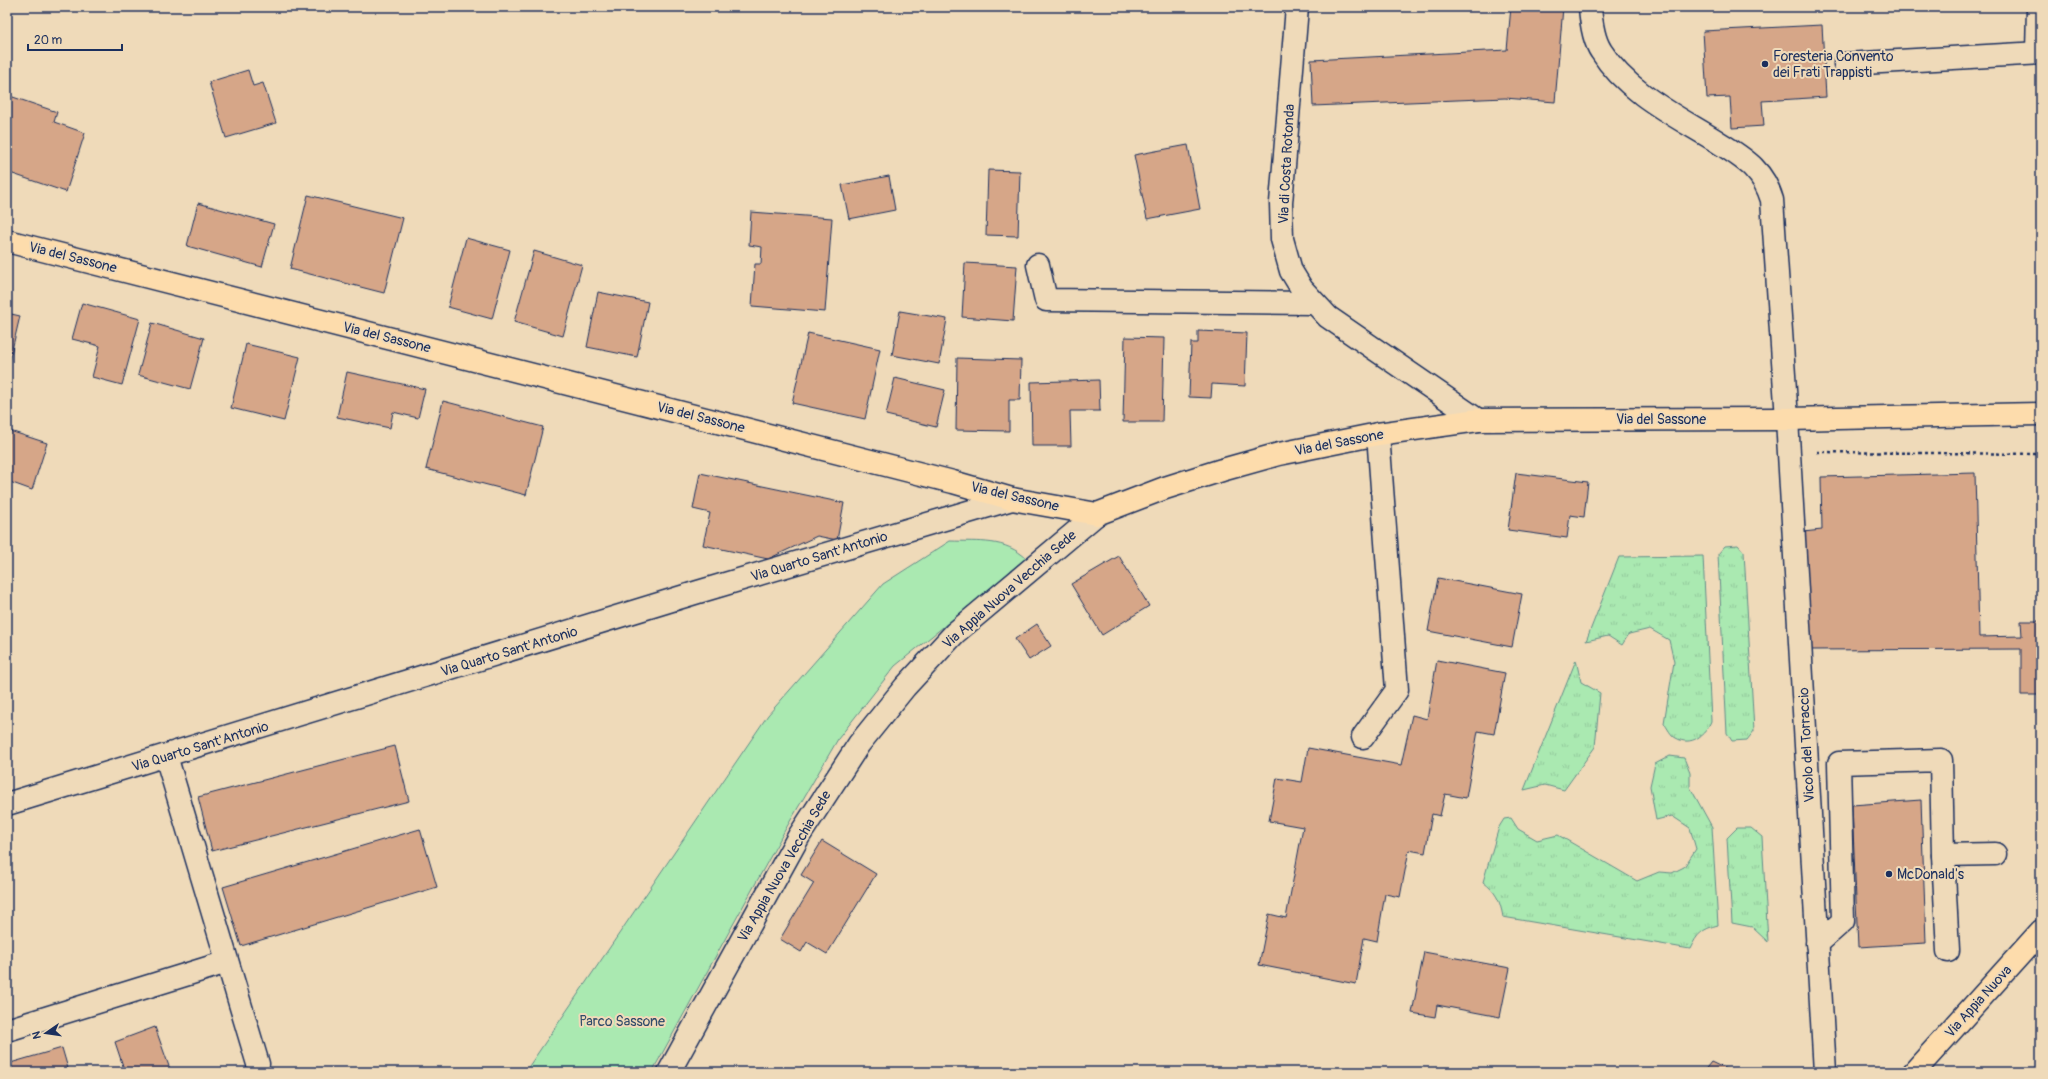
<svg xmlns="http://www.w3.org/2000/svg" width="2048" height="1079" font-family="Pangolin,sans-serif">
<defs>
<pattern id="grass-tufts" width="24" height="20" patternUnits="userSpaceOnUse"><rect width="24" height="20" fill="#aae9b1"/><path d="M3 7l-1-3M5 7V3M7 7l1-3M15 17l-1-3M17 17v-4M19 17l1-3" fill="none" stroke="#92c89b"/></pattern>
</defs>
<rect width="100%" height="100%" fill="#efdab9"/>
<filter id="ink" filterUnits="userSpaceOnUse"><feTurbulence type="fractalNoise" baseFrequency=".025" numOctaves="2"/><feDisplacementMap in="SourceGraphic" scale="8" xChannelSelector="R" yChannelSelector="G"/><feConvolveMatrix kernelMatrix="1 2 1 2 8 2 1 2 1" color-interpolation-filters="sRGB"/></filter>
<g filter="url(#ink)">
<g fill="url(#grass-tufts)" stroke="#628c88">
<polygon points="1738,545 1744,552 1754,731 1747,740 1732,741 1727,733 1718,554 1725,546"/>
<path d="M1703 556 1711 721C1706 735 1691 747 1676 738 1671 736 1667 727 1664 723L1674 662 1669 640 1650 629 1629 634 1622 645 1608 636 1586 641 1619 557Z"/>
<polygon points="1576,660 1581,682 1600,693 1595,747 1564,790 1545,785 1524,790"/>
<path d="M1670 756 1684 758 1690 773V787L1712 827 1718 925C1702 929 1697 934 1690 949L1503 917C1500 900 1496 892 1483 882L1499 827 1504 819 1511 818 1518 829 1537 840 1558 835 1637 881 1659 872 1672 873 1684 867 1696 849 1690 828 1672 816 1656 820 1650 786 1655 764Z"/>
<polygon points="1737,828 1751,828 1762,837 1768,942 1752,927 1732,923 1727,838"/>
</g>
<path fill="#aae9b1" stroke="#628c88" d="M950 541C979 542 1005 538 1027 559L895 666 838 739 785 830 652 1072H525L768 715 883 584Z"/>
<g fill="#d6a688" stroke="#1b2f5e">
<polygon points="1511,7 1563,7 1555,102 1505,98 1313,106 1311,60 1507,50"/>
<polygon points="1822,25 1826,97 1762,101 1764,126 1732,128 1730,97 1707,98 1703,31"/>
<polygon points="248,70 253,86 263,83 276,123 226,138 209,82"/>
<polygon points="7,95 57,112 54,122 85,133 66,192 7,172"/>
<polygon points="1188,145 1200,209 1147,219 1134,155"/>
<polygon points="988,170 1020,171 1018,236 986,235"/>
<polygon points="889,176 895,210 849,219 842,185"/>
<polygon points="308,195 403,218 384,293 290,269"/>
<polygon points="198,203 274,224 262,267 187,246"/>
<polygon points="751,212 832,218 825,312 752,306 755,264 761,264 762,247 749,245"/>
<polygon points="466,238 510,250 492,319 448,307"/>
<polygon points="534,251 582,265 563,336 514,322"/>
<polygon points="965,263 1017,266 1013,321 962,317"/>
<polygon points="598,292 648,302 637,357 587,347"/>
<polygon points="82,303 140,319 122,385 92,377 100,346 72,339"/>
<polygon points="900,311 947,319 939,364 892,355"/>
<polygon points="7,313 20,316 8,367 7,367"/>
<polygon points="152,323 204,338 190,389 138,375"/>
<polygon points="1198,331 1247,333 1245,386 1212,384 1211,398 1189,397 1191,343 1198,343"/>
<polygon points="808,333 880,349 865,419 792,403"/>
<polygon points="1125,337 1164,338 1162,422 1123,422"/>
<polygon points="246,344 300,357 284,421 231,408"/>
<polygon points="957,358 1021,360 1020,400 1009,400 1009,431 956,430"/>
<polygon points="347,372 425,389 418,418 393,412 390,428 337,417"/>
<polygon points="895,378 945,390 936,427 886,415"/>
<polygon points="1099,380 1100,411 1070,411 1071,446 1032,446 1031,382"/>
<polygon points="443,401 543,427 526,495 426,469"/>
<polygon points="7,430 47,443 32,490 7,481"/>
<polygon points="700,473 844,503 837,540 817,536 768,559 703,545 710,513 693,509"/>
<polygon points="1516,473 1588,482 1584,517 1570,515 1567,538 1508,530"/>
<polygon points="1975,473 1979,637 2022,636 2021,621 2041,621 2041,695 2021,695 2021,649 1809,650 1803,532 1822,530 1821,477"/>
<polygon points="1119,556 1149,606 1102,635 1071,584"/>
<polygon points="1438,578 1522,594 1512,647 1428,631"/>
<polygon points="1037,624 1051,646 1029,660 1015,639"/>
<polygon points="1437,660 1505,673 1494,734 1478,731 1466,798 1445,794 1440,816 1432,814 1425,853 1409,850 1400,897 1385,894 1377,941 1364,938 1356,984 1259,965 1269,914 1286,918 1303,827 1269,821 1277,778 1302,782 1308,748 1401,765 1412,715 1427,719"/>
<polygon points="395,746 409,801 212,851 198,797"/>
<polygon points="1921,800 1926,943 1858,947 1852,805"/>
<polygon points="420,829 437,887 241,946 223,887"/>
<polygon points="822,841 876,874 827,954 807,942 801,952 780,939 814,883 801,875"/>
<polygon points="1424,952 1510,968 1500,1017 1437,1005 1435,1017 1412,1013"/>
<polygon points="155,1027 171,1072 125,1072 115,1042"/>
<polygon points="62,1048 69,1072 7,1072 7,1064"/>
<polygon points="1711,1062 1728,1070 1730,1072 1703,1072"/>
</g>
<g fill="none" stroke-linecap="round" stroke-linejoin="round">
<g stroke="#1b2f5e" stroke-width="25">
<g id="minor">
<polyline points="1297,7 1281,203 1282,239 1291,271 1302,289 1328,317 1478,420"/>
<path d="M1590 7C1591 21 1593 39 1601 51 1627 93 1678 117 1718 142 1744 159 1763 169 1772 200L1787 419 1825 1072"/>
<polyline points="2037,53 2038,7"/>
<polyline points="1845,64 2041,53"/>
<polyline points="1038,265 1046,300 1313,303"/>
<polyline points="1363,737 1397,690 1378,434"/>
<polyline points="166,756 258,1064"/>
<polyline points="7,804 698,592 1012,499"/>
<polyline points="1943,855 1995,854"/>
<polyline points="1817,944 1843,921 1839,763 1941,760 1943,855 1948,951"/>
<polyline points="7,1030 227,962"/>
<polyline points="669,1072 799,836 859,744 905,687 955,633 1097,514"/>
</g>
</g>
<g stroke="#1b2f5e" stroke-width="25">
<g id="major">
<polyline points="7,241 953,482 1012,499 1097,514 1165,488 1222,470 1279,454 1378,434 1478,420 1787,419 2041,414"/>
<polyline points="1914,1072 2041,931"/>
</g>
</g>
<polyline stroke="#1b2f5e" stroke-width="2.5" stroke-dasharray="3 3" stroke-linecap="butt" points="1817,452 2041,454"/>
<use href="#minor" stroke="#efdab9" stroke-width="22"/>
<use href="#major" stroke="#fddcac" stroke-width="22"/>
</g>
</g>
<g fill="#1b2f5e" stroke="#efdab9" stroke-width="1.5">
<circle cx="1765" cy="64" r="4"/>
<circle cx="1889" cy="874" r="4"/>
</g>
<g text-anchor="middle" stroke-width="4" stroke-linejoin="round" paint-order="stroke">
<g font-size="14" fill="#1b2f5e" stroke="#efdab9" text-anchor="start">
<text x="1773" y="61">Foresteria Convento<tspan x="1773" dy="16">dei Frati Trappisti</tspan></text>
<text x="1897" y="879">McDonald's</text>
</g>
<g font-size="14" fill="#1b2f5e" stroke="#efdab9">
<text transform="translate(1286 164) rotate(-87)" y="5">Via di Costa Rotonda</text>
<text transform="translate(73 257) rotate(14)" y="5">Via del Sassone</text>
<text transform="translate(387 337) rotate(14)" y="5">Via del Sassone</text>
<text transform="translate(701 417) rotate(14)" y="5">Via del Sassone</text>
<text x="1661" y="424">Via del Sassone</text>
<text transform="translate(1339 442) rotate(-11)" y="5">Via del Sassone</text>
<text transform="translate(1015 496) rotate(13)" y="5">Via del Sassone</text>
<text transform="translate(819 556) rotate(-17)" y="5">Via Quarto Sant'Antonio</text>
<text transform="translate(1009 589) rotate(-41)" y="5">Via Appia Nuova Vecchia Sede</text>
<text transform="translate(509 651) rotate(-17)" y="5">Via Quarto Sant'Antonio</text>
<text transform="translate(1806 745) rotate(-93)" y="5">Vicolo del Torraccio</text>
<text transform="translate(200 746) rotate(-17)" y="5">Via Quarto Sant'Antonio</text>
<text transform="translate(784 866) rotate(-60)" y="5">Via Appia Nuova Vecchia Sede</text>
<text transform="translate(1978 1001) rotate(-48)" y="5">Via Appia Nuova</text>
</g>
<g font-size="14" fill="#304b6a" stroke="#efdab9">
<text x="622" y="1026">Parco Sassone</text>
</g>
</g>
<rect width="2048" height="1079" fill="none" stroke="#efdab9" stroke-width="24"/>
<rect x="12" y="12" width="2024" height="1055" fill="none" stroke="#1b2f5e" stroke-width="1.5" filter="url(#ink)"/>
<g transform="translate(46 1033) rotate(257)" stroke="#efdab9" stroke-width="3" paint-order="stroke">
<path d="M0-3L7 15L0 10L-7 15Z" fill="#1b2f5e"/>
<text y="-6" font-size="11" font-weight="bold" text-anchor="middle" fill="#1b2f5e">N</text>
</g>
<path d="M28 44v6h94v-6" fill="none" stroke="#1b2f5e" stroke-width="2"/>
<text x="34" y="44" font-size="12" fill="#1b2f5e" stroke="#efdab9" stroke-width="3" paint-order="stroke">20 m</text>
</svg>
